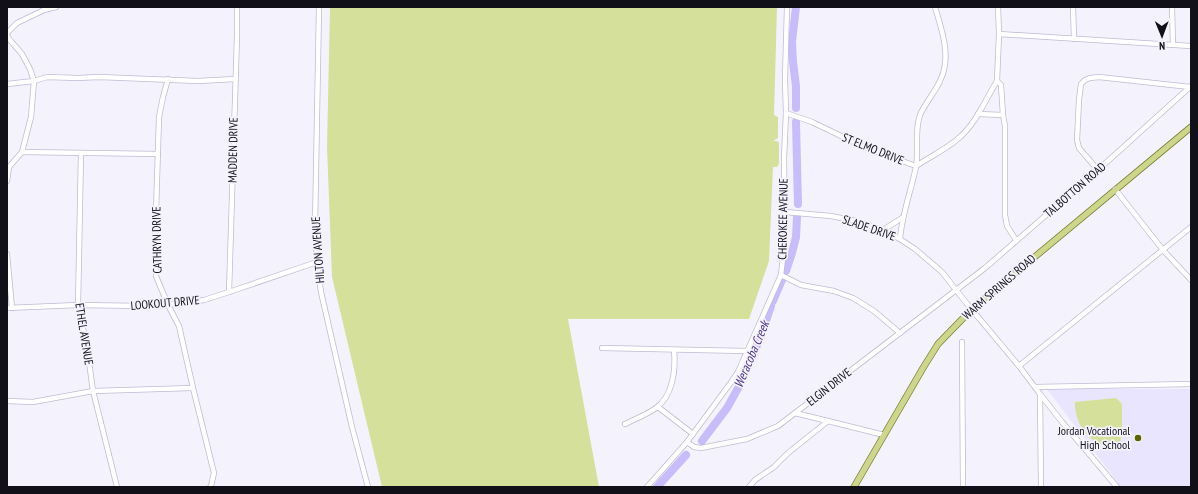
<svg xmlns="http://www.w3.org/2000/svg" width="1198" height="494" font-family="'PT Sans Narrow',sans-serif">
<rect width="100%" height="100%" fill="#f4f3fd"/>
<polygon fill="#e9e5ff" points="1047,389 1191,389 1191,487 1121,487"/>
<g fill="#d5e09b">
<polygon points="330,7 777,7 774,115 778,117 778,138 773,141 777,141 779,143 779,164 777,167 773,167 769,261 749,319 568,319 599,487 382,487 332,277 327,147"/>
<path d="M1116 398 1122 404V426L1120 446C1116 446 1111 446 1107 446 1087 442 1074 421 1075 402Z"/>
</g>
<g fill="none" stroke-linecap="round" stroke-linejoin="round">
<g stroke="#c8bcfb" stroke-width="8">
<polyline points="796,7 792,42 793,62 796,86 796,108"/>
<polyline points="796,122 798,204"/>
<polyline points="786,271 792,253 796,237 797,217"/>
<polyline points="773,301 782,280"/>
<polyline points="702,441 727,408 742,381 761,336 771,306"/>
<polyline points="657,487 686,455"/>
</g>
<g stroke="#bfbbd3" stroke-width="6">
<g id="minor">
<polyline points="319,7 315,227 317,262 321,292 352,427 368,487"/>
<polyline points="998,7 999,34 997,81 1001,85 1003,115 1005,126 1005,215 1007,226 1016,240"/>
<polyline points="1073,7 1074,39"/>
<polyline points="1172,7 1173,45"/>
<polyline points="7,33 17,23 44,10 56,7"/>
<polyline points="7,34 9,39 22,54 30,69 34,81 31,117 22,152 9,167 7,181"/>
<polyline points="999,34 1191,46"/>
<polyline points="168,79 163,97 159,117 155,244 156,276 168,305 179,326 193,388 214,473 211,486 210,487"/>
<polyline points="7,84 34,81 47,77 78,78 99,77 198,81 235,79"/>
<path d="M786 113 812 122 866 148 916 166C931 156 947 149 960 137 976 123 986 99 997 81"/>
<polyline points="978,114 1003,115"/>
<polyline points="22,152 158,154"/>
<polyline points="81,153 78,305 87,347 93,391 117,487"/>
<polyline points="1098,170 1079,148 1077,140 1079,100 1081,84 1085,80 1090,78 1099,77 1190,87"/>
<polyline points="1115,189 1163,250 1191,280"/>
<polyline points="785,212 831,216 856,221 883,230 900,239 915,249 942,272 968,305 1019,366 1040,394 1062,422 1117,487"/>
<polyline points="883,230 902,218"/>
<path d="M900 239C902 214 911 191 916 167 919 151 914 132 920 115 924 105 935 92 940 81 952 57 942 31 935 7"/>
<polyline points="7,254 12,308"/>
<polyline points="781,275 801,285 834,291 853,298 874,311 900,333"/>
<polyline points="229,292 237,36 237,7"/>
<polyline points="7,308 78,305 144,306 168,305 204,300 229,292 317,262"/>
<polyline points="962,342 963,487"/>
<polyline points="602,348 746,351"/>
<polyline points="1019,366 1191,227"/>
<polyline points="1035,387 1191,384"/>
<polyline points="1040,394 1041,487"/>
<polyline points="7,401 33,402 93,391 193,388"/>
<polyline points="658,407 693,434"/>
<polyline points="795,413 828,421"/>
<path d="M625 424C635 419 646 415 656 408 673 396 676 369 674 350"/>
<polyline points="687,442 694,447 701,448 747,439 778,426 985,268 1098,170 1191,86"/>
<polyline points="647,487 687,442 732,381 738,372 781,275 785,241 784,158 786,113 785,79 787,7"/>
<polyline points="749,487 755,480 774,467 788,453 828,421 884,435"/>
</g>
</g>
<g stroke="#777f31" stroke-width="7">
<polyline id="major" points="854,487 923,368 938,344 972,309 1191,127"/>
</g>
<use href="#minor" stroke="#fff" stroke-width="4.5"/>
<use href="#major" stroke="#ced68b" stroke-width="5.5"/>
</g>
<circle fill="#5b6300" stroke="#f4f3fd" stroke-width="1.5" cx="1138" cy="438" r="4"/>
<g text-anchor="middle" stroke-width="3.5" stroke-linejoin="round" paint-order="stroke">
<g font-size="12" fill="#110f18" stroke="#f4f3fd">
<text transform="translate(873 149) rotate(22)" y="4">ST ELMO DRIVE</text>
<text transform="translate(233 150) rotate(-89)" y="4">MADDEN DRIVE</text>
<text transform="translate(1075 190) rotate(-41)" y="4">TALBOTTON ROAD</text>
<text transform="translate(783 219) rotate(-89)" y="4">CHEROKEE AVENUE</text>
<text transform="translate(869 228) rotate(19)" y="4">SLADE DRIVE</text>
<text transform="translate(157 240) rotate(-91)" y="4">CATHRYN DRIVE</text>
<text transform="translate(318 250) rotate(-94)" y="4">HILTON AVENUE</text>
<text transform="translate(999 287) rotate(-41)" y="4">WARM SPRINGS ROAD</text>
<text transform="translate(165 303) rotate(-5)" y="4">LOOKOUT DRIVE</text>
<text transform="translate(84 334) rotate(81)" y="4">ETHEL AVENUE</text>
<text transform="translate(829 387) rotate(-38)" y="4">ELGIN DRIVE</text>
</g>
<g font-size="12" fill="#110f18" stroke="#f4f3fd" text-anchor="end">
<text x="1130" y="435">Jordan Vocational<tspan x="1130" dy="14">High School</tspan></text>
</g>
<g font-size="13" font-style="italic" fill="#4d338b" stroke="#f4f3fd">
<text transform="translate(751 354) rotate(-67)" y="5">Weracoba Creek</text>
</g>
</g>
<rect width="1198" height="494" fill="none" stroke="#110f18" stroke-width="16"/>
<g transform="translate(1162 36) rotate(179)" stroke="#f4f3fd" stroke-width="3" paint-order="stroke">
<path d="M0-3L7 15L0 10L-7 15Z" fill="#110f18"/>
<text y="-6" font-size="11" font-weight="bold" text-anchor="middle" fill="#110f18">N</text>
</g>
</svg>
